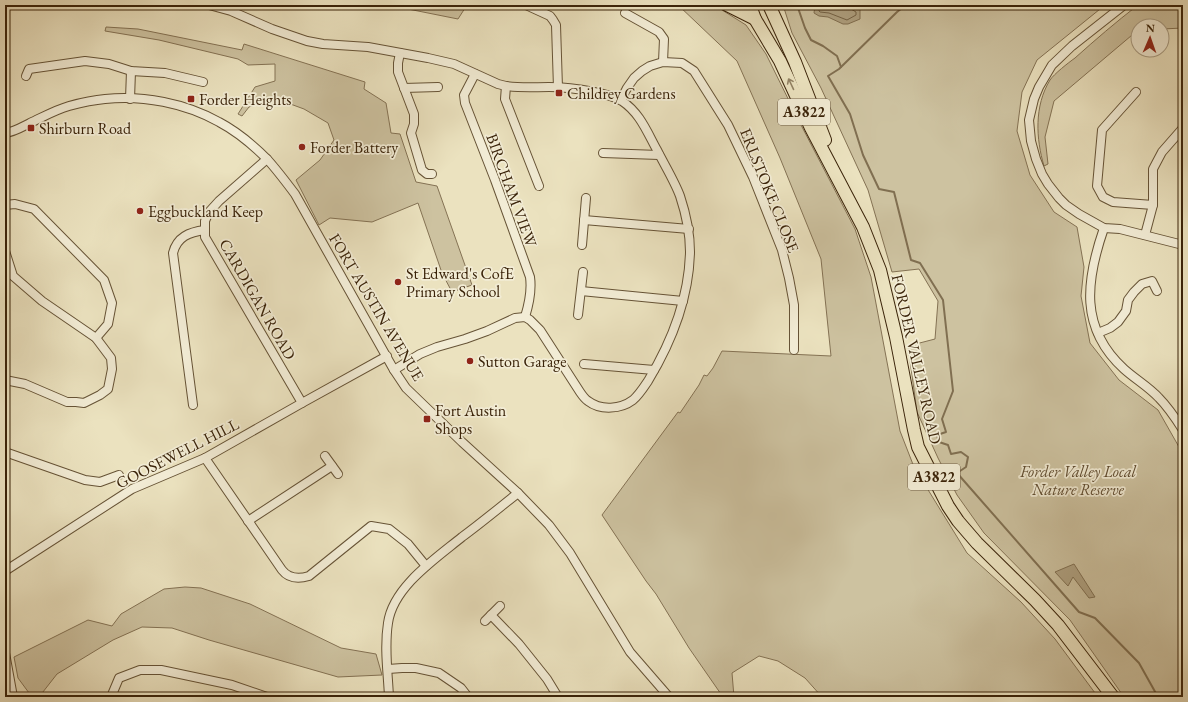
<svg xmlns="http://www.w3.org/2000/svg" width="1188" height="702" font-family="'EB Garamond',serif">
<rect width="100%" height="100%" fill="#ebe2bf"/>
<filter id="stains"><feTurbulence type="fractalNoise" baseFrequency=".005" numOctaves="4"/><feColorMatrix values="0 0 0 0 .2 0 0 0 0 .09 0 0 0 0 .02 0 0 0 .5 -.17"/></filter>
<radialGradient id="worn" r=".72"><stop offset=".6" stop-color="#630" stop-opacity="0"/><stop offset="1" stop-color="#630" stop-opacity=".3"/></radialGradient>
<g fill="#cdc2a0" stroke="#847254">
<polygon points="388,5 467,5 458,19"/>
<polygon points="678,5 714,5 746,25 766,54 801,125 855,229 871,277 900,431 914,467 967,553 1021,602 1055,639 1098,697 822,697 805,678 778,661 759,656 732,673 734,697 723,697 689,648 656,594 646,581 602,515 678,412 680,413 699,385 704,375 707,376 713,368 722,351 831,356 821,259 780,158 737,61"/>
<polygon points="783,5 1105,5 1037,60 1022,92 1017,131 1030,175 1054,212 1077,227 1084,267 1081,296 1090,343 1119,380 1158,410 1183,454 1183,697 1124,697 1070,620 984,533 957,495 938,458 917,412 908,346 935,339 938,301 919,269 892,272 868,190 821,88 792,33"/>
<path d="M1138 5H1183V28L1162 29V26H1138V30L1054 101 1045 137 1048 164 1044 166C1036 139 1034 106 1050 80 1054 74 1068 63 1075 58 1095 40 1116 22 1138 5Z"/>
<polygon points="106,27 138,29 242,50 244,44 365,82 364,89 386,103 391,133 400,134 416,182 437,186 472,285 452,292 442,273 418,203 372,222 330,218 319,225 296,180 320,160 334,140 328,123 304,109 274,98 249,107 242,116 238,114 255,87 275,81 275,64 248,65 238,59 159,40 105,31"/>
<polygon points="185,587 201,588 250,604 341,648 376,654 382,675 338,677 209,640 172,628 142,627 113,640 57,674 39,697 32,697 18,678 14,657 88,620 112,626 121,614 164,589"/>
</g>
<g fill="#afa181" stroke="#806f51">
<polygon points="815,5 850,5 860,9 860,19 848,24 843,24 828,17 819,16 814,13"/>
<polygon points="1074,564 1095,597 1089,598 1073,577 1068,586 1055,572"/>
</g>
<g fill="none" stroke-linecap="round" stroke-linejoin="round">
<polyline stroke="#746245" stroke-width="1" points="819,5 819,11 820,12 829,13 847,20 856,15 856,12 851,9 850,5"/>
<g stroke="#806f51" stroke-width="2">
<polyline points="797,5 805,28 811,40 823,46 837,56 841,67"/>
<polyline points="906,5 897,12 839,69 828,76 850,114 863,155 879,189 894,192 911,260 920,263 943,300 953,391 942,419 946,432 937,435 939,442 948,445 951,454 961,452 968,457 966,467 957,473 1079,612 1095,618 1139,663 1158,697"/>
</g>
<g stroke="#665336" stroke-width="10">
<g id="street">
<path d="M209 5 231 11 272 29 307 41 323 44 368 47 428 58 454 64 498 84 506 86C520 88 534 87 549 87 564 87 579 89 594 92 604 94 614 96 622 101 640 113 647 132 657 150 664 164 675 182 680 196 686 214 690 233 690 252 689 297 671 343 648 381 644 387 639 395 633 400 621 409 601 411 588 401 585 399 582 395 580 392L540 330 530 320 525 317 515 318 487 331 465 339 437 347 420 354 394 370"/>
<polyline points="526,5 550,16 553,20 556,25 558,88"/>
<polyline points="1124,5 1072,46 1052,65 1039,87 1034,99 1029,120 1031,141 1036,159 1042,174 1048,184 1059,198 1066,205 1079,214 1104,228 1120,229 1183,245"/>
<polyline points="625,13 659,32 664,39 663,62"/>
<polyline points="400,53 398,63 398,72 414,114 414,124 411,133 422,170 427,174 432,174"/>
<path d="M475 74 464 95 465 103 495 180 530 277C532 291 529 304 525 317"/>
<polyline points="26,76 29,69 85,61 109,64 131,71 165,73 203,82"/>
<polyline points="506,86 505,99 539,186"/>
<polyline points="404,88 438,87"/>
<polyline points="1136,92 1102,130 1097,186 1103,197 1113,202 1153,205"/>
<polyline points="130,99 131,71"/>
<polyline points="621,100 627,88 634,78 642,71 650,66 663,62 682,63 694,71 728,125 753,177 782,250 789,278 794,305 794,350"/>
<path d="M5 133C14 132 22 127 30 123 43 117 55 110 69 106 80 103 93 100 105 99 143 95 185 103 219 122 236 131 253 145 267 159 277 170 286 182 295 194L394 370 406 388 462 442 518 493 549 525 570 553 630 652 669 697"/>
<polyline points="603,153 659,155"/>
<polyline points="267,159 219,201 209,212 205,221 205,237 302,403"/>
<polyline points="5,205 15,204 34,209 104,280 112,303 108,324 96,338"/>
<polyline points="584,220 689,229"/>
<path d="M1104 228C1086 280 1079 328 1124 369 1135 379 1149 387 1159 398 1168 407 1176 419 1183 430"/>
<polyline points="1145,235 1153,205 1153,169 1162,152 1183,128"/>
<polyline points="582,245 586,198"/>
<polyline points="5,251 13,276 42,301 96,338 111,358 112,369 108,389 100,395 84,403 76,402 67,402 25,384 5,380"/>
<polyline points="581,291 683,301"/>
<polyline points="578,315 583,272"/>
<polyline points="1098,333 1110,328 1118,322 1126,311 1128,300 1134,292 1142,284 1152,281 1157,291"/>
<polyline points="584,364 654,370"/>
<path d="M193 405 173 253C177 237 189 232 205 230"/>
<polyline points="5,452 85,480 100,482 119,475"/>
<polyline points="325,456 338,474"/>
<path d="M205 458 282 570C289 579 299 579 309 576L371 526 389 529 408 544 426 566"/>
<polyline points="248,521 332,466"/>
<polyline points="5,571 132,489 205,458 302,403 387,356"/>
<polyline points="491,615 519,644 547,679 558,697"/>
<polyline points="485,621 500,606"/>
<polyline points="5,653 13,697"/>
<polyline points="388,669 402,668 416,668 439,673 461,688 468,697"/>
<polyline points="111,697 119,678 140,670 161,670 232,685 267,697"/>
<path d="M389 697C388 673 384 648 388 623 393 587 435 559 462 537 481 523 499 508 518 493"/>
</g>
</g>
<g stroke="#3a2309" stroke-width="14">
<g id="primary">
<polyline points="727,5 755,19"/>
<polyline points="747,5 752,11 755,19 780,61 811,128 863,227 880,270 896,337 914,430 918,447 948,506 958,521 977,543 1035,600 1058,625 1113,697"/>
<polyline points="769,5 795,62 825,140"/>
</g>
</g>
<use href="#street" stroke="#f2ecd5" stroke-width="8"/>
<use href="#primary" stroke="#ebe2bf" stroke-width="12"/>
</g>
<defs><path id="oneway-shaft" d="M-6 0H5M1.5-3L5.5 0L1.5 3" fill="none" stroke-width="1.6" stroke-linecap="round" stroke-linejoin="round"/></defs>
<use stroke="#928264" href="#oneway-shaft" transform="translate(791 84) rotate(-115)"/>
<g fill="#8f2418" stroke="#f2ecd5" stroke-width="1.5">
<rect x="555" y="89" width="8" height="8" rx="2"/>
<rect x="187" y="95" width="8" height="8" rx="2"/>
<rect x="27" y="124" width="8" height="8" rx="2"/>
<circle cx="302" cy="147" r="4"/>
<circle cx="140" cy="211" r="4"/>
<circle cx="398" cy="282" r="4"/>
<circle cx="470" cy="361" r="4"/>
<rect x="423" y="415" width="8" height="8" rx="2"/>
</g>
<g text-anchor="middle" stroke-width="3.5" stroke-linejoin="round" paint-order="stroke">
<g fill="#f2ecd5" stroke="#715f46" stroke-width="1">
<rect x="778" y="99" width="52" height="26" rx="3"/>
<rect x="908" y="464" width="52" height="26" rx="3"/>
</g>
<g font-size="15" font-weight="bold" fill="#3a2309">
<text x="804" y="117">A3822</text>
<text x="934" y="482">A3822</text>
</g>
<g font-size="16" fill="#3a2309" stroke="#f2ecd5" text-anchor="start">
<text x="567" y="99">Childrey Gardens</text>
<text x="199" y="105">Forder Heights</text>
<text x="39" y="134">Shirburn Road</text>
<text x="310" y="153">Forder Battery</text>
<text x="148" y="217">Eggbuckland Keep</text>
<text x="406" y="279">St Edward's CofE<tspan x="406" dy="18">Primary School</tspan></text>
<text x="478" y="367">Sutton Garage</text>
<text x="435" y="416">Fort Austin<tspan x="435" dy="18">Shops</tspan></text>
</g>
<g font-size="16" fill="#3a2309" stroke="#f2ecd5">
<text transform="translate(512 190) rotate(70)" y="6">BIRCHAM VIEW</text>
<text transform="translate(770 190) rotate(68)" y="6">ERLSTOKE CLOSE</text>
<text transform="translate(258 299) rotate(60)" y="6">CARDIGAN ROAD</text>
<text transform="translate(377 307) rotate(59)" y="6">FORT AUSTIN AVENUE</text>
<text transform="translate(917 359) rotate(77)" y="6">FORDER VALLEY ROAD</text>
<text transform="translate(177 453) rotate(-27)" y="6">GOOSEWELL HILL</text>
</g>
<g font-size="16" font-style="italic" fill="#5f4b2f" stroke="#f2ecd5">
<text x="1078" y="477">Forder Valley Local<tspan x="1078" dy="18">Nature Reserve</tspan></text>
</g>
</g>
<rect width="1188" height="702" fill="none" stroke="#ebe2bf" stroke-width="20"/>
<rect x="6" y="6" width="1176" height="690" fill="none" stroke="#3a2309" stroke-width="2"/>
<rect x="10" y="10" width="1168" height="682" fill="none" stroke="#3a2309"/>
<g transform="translate(1150 38) rotate(2)"><circle r="19" fill="#f2ecd5" stroke="#a89c83"/>
<path d="M0-3L7 15L0 10L-7 15Z" fill="#8f2418"/>
<text y="-6" font-size="11" font-weight="bold" text-anchor="middle" fill="#3a2309">N</text>
</g>
<rect width="100%" height="100%" filter="url(#stains)"/>
<rect width="100%" height="100%" fill="url(#worn)"/>
</svg>
